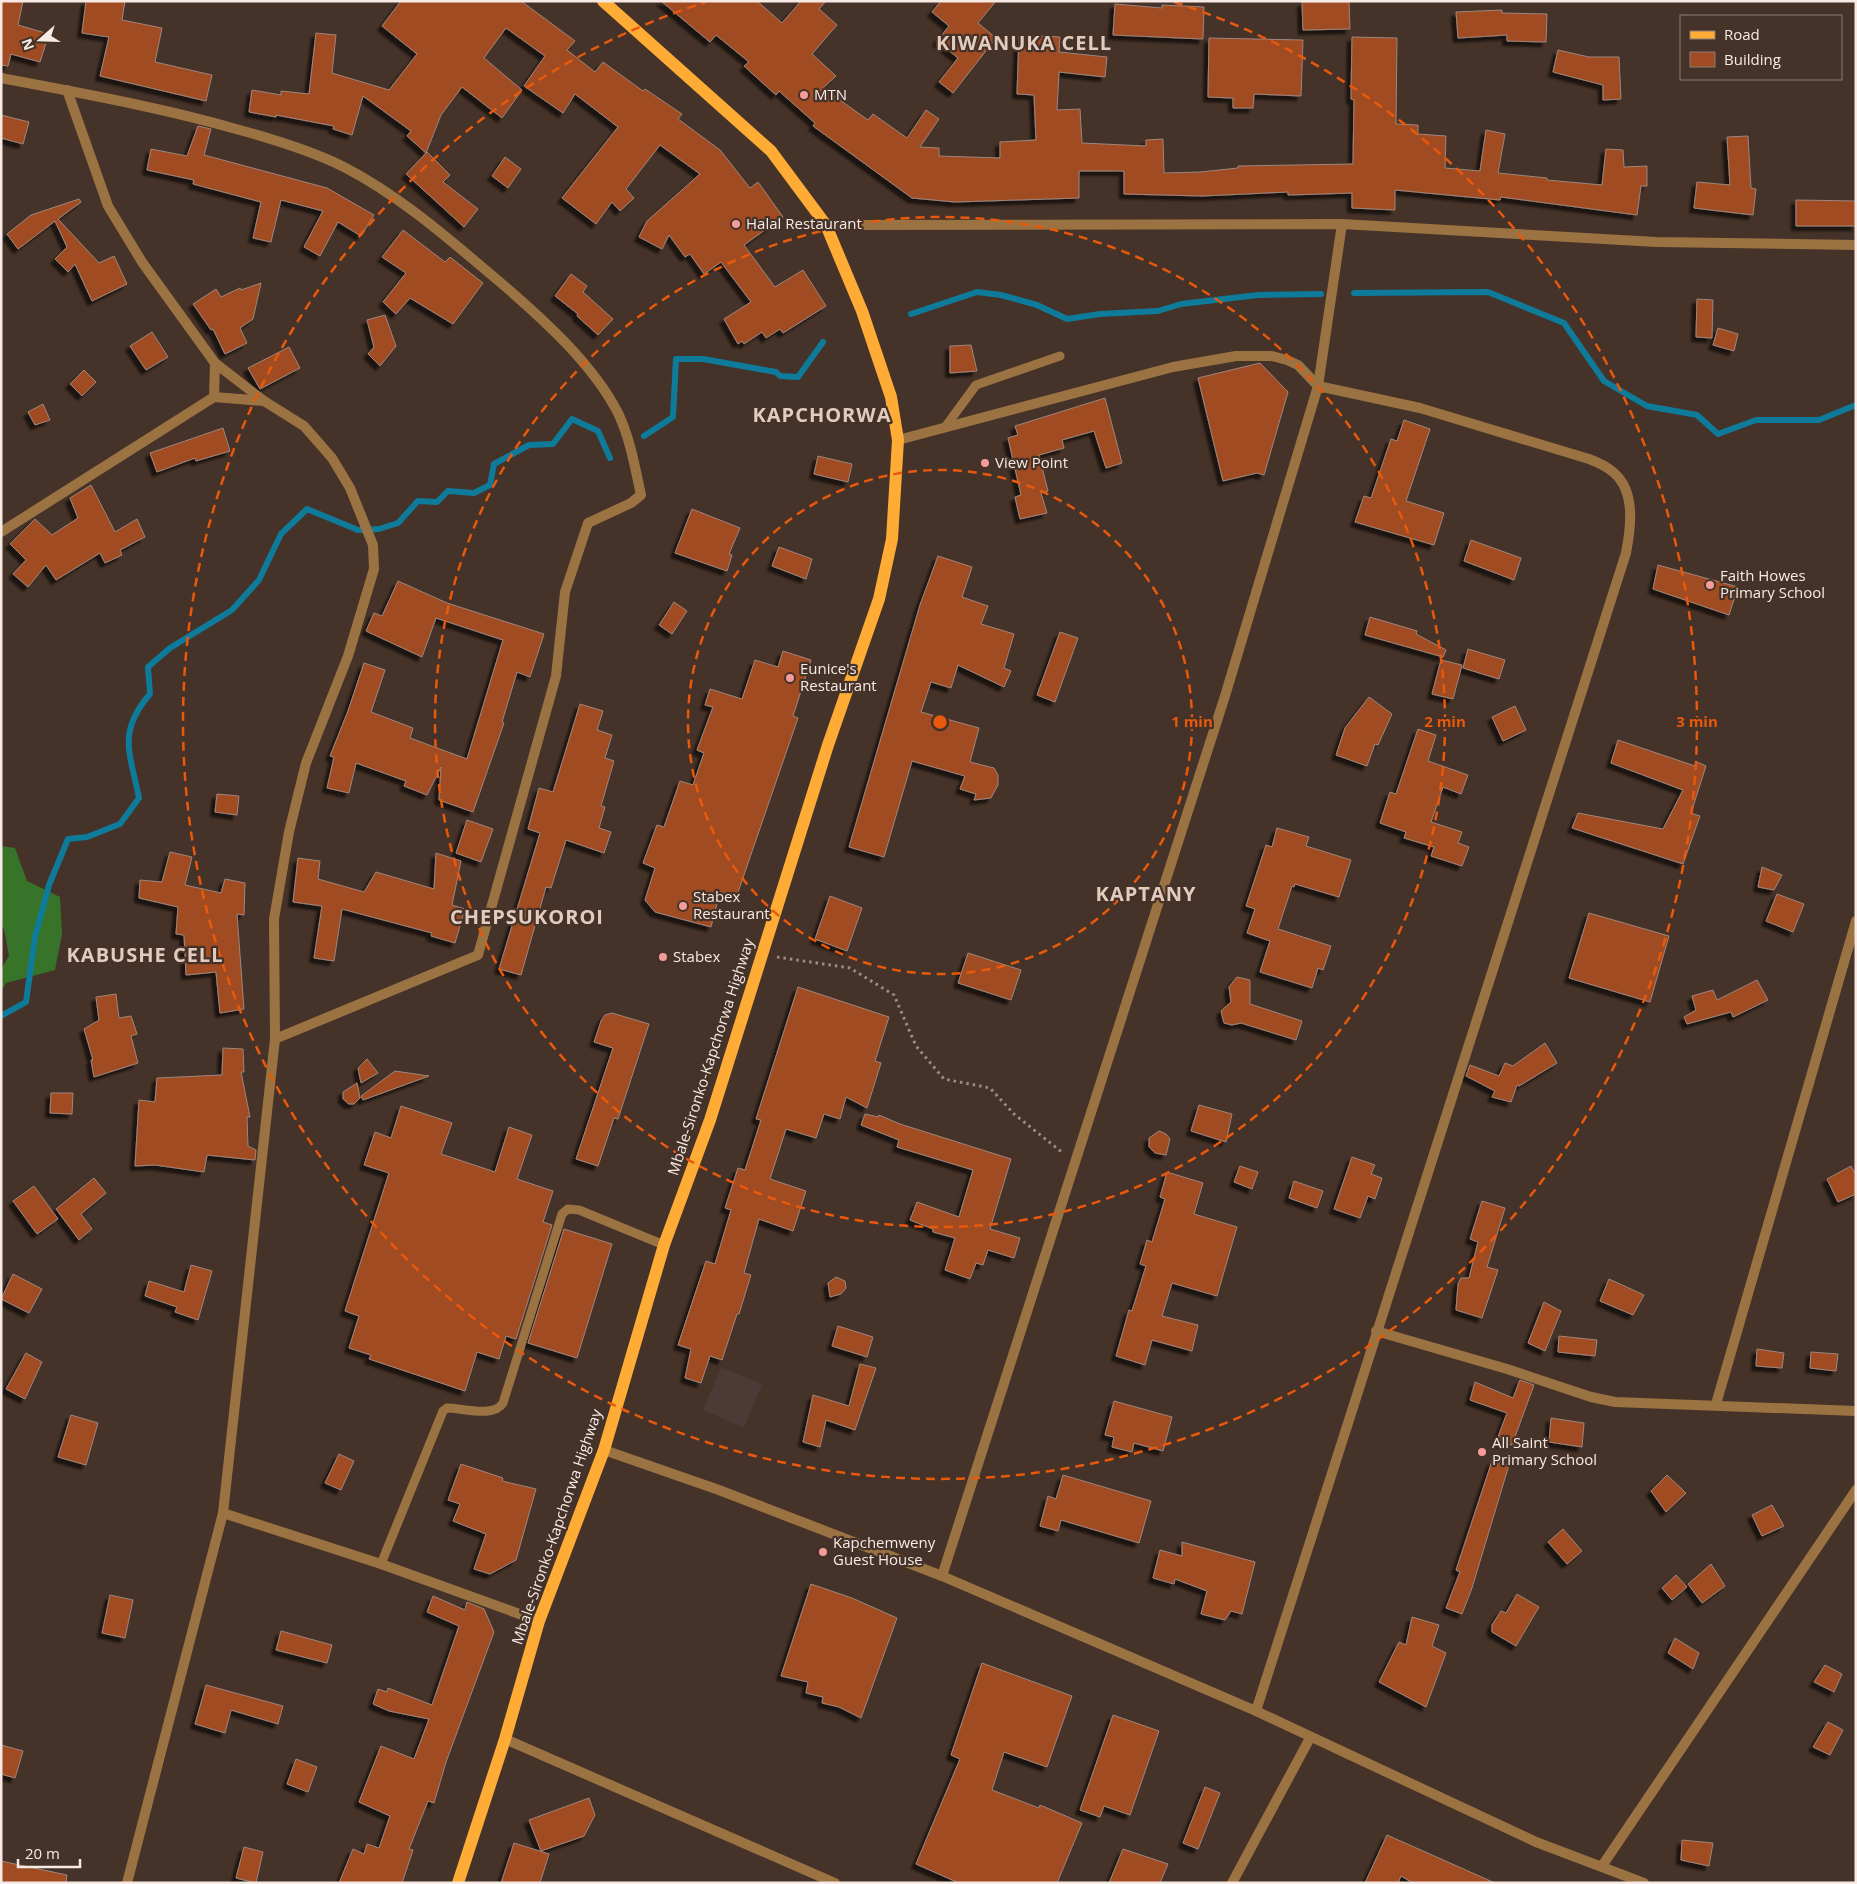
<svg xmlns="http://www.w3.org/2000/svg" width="1857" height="1884" font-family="'Open Sans',sans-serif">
<defs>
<filter id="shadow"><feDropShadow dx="-4.5" dy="4.5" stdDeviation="1" flood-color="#0009"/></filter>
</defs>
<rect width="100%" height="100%" fill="#453228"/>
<polygon fill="#4d3935" points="721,1367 762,1384 744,1428 703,1410"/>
<polygon fill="#37742a" points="1,846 15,848 27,881 60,897 62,934 55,970 6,983 1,992 1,969 9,956 4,929 1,925"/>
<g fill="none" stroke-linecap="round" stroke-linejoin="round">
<g stroke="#0e7b9b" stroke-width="6">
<polyline points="1354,293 1488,292 1564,323 1604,381 1647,406 1697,415 1718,434 1756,420 1819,420 1856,405"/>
<polyline points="911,314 977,292 1001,295 1037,305 1067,319 1100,314 1158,311 1181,304 1258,295 1321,294"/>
<polyline points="644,436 673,417 676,359 703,359 776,372 780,376 798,377 823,342"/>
<path d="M1 1016 26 1002 35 937 49 885 68 839 87 837 120 824 139 798C130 753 117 732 150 694L148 667 170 648 232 610 259 580 281 534 307 509 358 530 379 529 398 523 418 501 437 502 448 491 474 493 490 485 494 464 529 445 553 444 572 419 598 431 610 458"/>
</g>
</g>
<g fill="#a14b24" stroke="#9e867c" filter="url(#shadow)">
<polygon points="1,1 23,1 18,25 49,34 40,62 11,54 8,66 1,65"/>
<polygon points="86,1 125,1 122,20 162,28 155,62 212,75 206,101 100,76 109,37 82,33"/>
<polygon points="401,1 521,1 575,41 567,50 595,72 603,62 643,91 645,89 682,114 678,119 720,150 750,188 758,182 783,217 744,245 775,287 803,270 826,306 783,333 780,329 766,338 762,332 744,344 742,341 738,344 724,319 751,302 721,262 704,274 690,254 685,257 669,235 662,249 639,237 647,221 700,174 660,145 626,189 634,198 620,211 612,202 596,224 562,198 618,127 575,94 563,113 524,86 545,56 506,28 484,58 522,90 502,118 462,87 441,115 426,153 407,136 411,131 363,96 352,135 333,129 334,126 276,115 276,117 249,112 252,90 281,95 281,91 309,94 316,33 336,35 332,73 389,90 417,54 382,26"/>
<polygon points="661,1 757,1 782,23 801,1 826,1 819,9 837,25 812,54 836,76 823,88 868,120 873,114 907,138 926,110 939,119 920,147 939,148 939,156 1000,158 1000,142 1036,140 1034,95 1017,94 1019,36 1043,36 1060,37 1059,52 1107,57 1105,77 1059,72 1057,110 1080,109 1082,143 1146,146 1146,140 1163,139 1164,173 1200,172 1238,168 1238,166 1353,164 1354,100 1351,99 1352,37 1397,38 1396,124 1418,125 1418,134 1446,136 1445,168 1480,171 1486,130 1505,134 1498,173 1547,178 1547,180 1602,185 1606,149 1623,150 1624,167 1647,166 1647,186 1641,186 1637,215 1501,197 1500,200 1395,190 1395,210 1352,208 1352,193 1288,195 1288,192 1202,196 1124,194 1124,171 1079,171 1079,198 955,202 912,198 813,126 815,123 779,91 776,95 744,66 749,62 716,35 710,42"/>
<polygon points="941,1 996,1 978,23 996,38 953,93 939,82 958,58 937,41 949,26 932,12"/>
<polygon points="1302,2 1349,2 1350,29 1303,30"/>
<polygon points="1115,4 1162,8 1162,5 1204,7 1203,39 1113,35"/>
<polygon points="1502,10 1502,13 1547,14 1546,42 1507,41 1507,35 1458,38 1456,12"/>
<polygon points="1209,38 1303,40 1301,96 1254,94 1253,108 1233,108 1233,98 1208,97"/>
<polygon points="1558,50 1589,57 1619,57 1621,99 1603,100 1603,85 1553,72"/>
<polygon points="1,115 29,122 23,144 1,138"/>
<polygon points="198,126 211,129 204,155 327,188 374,215 361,236 338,222 320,256 304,247 323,211 281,200 271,242 253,238 261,202 193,184 194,180 147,170 151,149 187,156"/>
<polygon points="1748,136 1751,188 1756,189 1753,215 1694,208 1697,182 1730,185 1727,137"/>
<polygon points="427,152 450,175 443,182 478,209 464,227 406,174"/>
<polygon points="505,157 521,169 508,188 492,176"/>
<polygon points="79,199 81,202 58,219 99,263 114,256 127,284 92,301 75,264 68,272 55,259 67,247 55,221 18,249 7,234 31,215"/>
<polygon points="1796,200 1856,201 1856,226 1796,226"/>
<polygon points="403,230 445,262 450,257 483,283 453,324 410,298 396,314 383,302 406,273 382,257"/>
<polygon points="571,274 587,286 583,292 613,319 598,335 577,316 578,314 555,296"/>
<polygon points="261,283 253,319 240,328 247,343 225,354 213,329 211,330 193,304 216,289 221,297 240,288 241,290"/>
<polygon points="1697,299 1713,300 1712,338 1696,337"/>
<polygon points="385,315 396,346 380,366 368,354 374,347 367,320"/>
<polygon points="1718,328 1738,334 1734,351 1713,345"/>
<polygon points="152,332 168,357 146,370 130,346"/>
<polygon points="971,345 977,371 950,373 950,346"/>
<polygon points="289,347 300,368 260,389 248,368"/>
<polygon points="1260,363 1288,392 1264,475 1257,473 1223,481 1198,378"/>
<polygon points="84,370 96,382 82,396 70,384"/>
<polygon points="1105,398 1122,463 1106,468 1094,431 1062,440 1064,448 1039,455 1048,491 1041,493 1047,513 1020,519 1015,497 1021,495 1008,438 1018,435 1015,426"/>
<polygon points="43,404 50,420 35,425 28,412"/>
<polygon points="1404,420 1430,429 1406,501 1444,513 1434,545 1355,522 1364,496 1371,498 1391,439 1397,441"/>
<polygon points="223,428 230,451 196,461 195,458 157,472 150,453"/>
<polygon points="818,456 852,464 848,482 814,474"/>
<polygon points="91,485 115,532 137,519 145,537 120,550 122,555 105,563 100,553 56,580 46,565 28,587 13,574 26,560 10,544 35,519 52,535 78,518 70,498"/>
<polygon points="692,509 740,528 729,554 732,555 727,571 675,553"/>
<polygon points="1471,540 1521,558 1514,580 1464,561"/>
<polygon points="779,547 812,559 806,579 772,566"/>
<polygon points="938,556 972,567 962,597 988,606 981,624 1014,634 1004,668 1011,671 1004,687 958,665 951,688 931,682 921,712 979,728 970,762 994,768 998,775 998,785 991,798 974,800 976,794 960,789 965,776 912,761 884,857 849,847 920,605"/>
<polygon points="1658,565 1738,587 1729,615 1653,589"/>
<polygon points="398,581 447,603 544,634 530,677 517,672 502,722 504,723 473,812 439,800 441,767 427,795 404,786 406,781 356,763 349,793 327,788 334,757 330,756 348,711 364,663 385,670 371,712 413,728 410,738 467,759 503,640 436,618 422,657 366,631 374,613 382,616"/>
<polygon points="674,602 687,611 672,634 659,625"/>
<polygon points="1370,617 1417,631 1416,634 1446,650 1443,657 1365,635"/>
<polygon points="1060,632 1078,638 1055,702 1037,695"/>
<polygon points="1468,649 1505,660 1499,679 1463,668"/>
<polygon points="783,651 811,660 793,716 798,718 736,898 720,892 711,927 655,912 645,900 655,868 643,863 657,825 664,827 680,781 693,785 704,753 697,750 713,707 705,705 710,689 742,699 755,660 778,667"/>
<polygon points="1441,660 1462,665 1453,699 1432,694"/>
<polygon points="1369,697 1392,714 1378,745 1375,744 1367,766 1336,755 1345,728"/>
<polygon points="580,704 603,711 597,730 612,735 605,758 614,761 601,806 605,807 599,828 611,832 604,853 566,840 551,888 546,887 521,975 499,969 540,833 528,829 539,788 553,792"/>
<polygon points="1515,706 1526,730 1503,741 1492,717"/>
<polygon points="1418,729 1436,735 1428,761 1468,775 1461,794 1443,787 1431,822 1462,832 1458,843 1469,847 1462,866 1431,856 1434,847 1404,838 1406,832 1380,823 1390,792 1396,794"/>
<polygon points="1618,740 1695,766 1697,762 1706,766 1691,813 1700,816 1683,864 1572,828 1578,813 1663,829 1683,790 1611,763"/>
<polygon points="217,794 239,796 237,815 215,812"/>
<polygon points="467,820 493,829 481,862 456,853"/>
<polygon points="1277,828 1309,837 1306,846 1351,860 1339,897 1295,884 1294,887 1292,886 1278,929 1331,946 1323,970 1318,968 1312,988 1260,972 1270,941 1247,933 1255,909 1246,906 1266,845 1272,847"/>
<polygon points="170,852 192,857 185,885 221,893 225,879 245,883 244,915 237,914 244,1009 220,1013 216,972 186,975 184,935 176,934 178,907 139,898 140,880 162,882"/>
<polygon points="436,853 461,861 452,905 465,909 455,943 431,936 432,933 342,909 334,961 314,958 322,906 293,902 298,858 320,861 318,879 364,892 376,872 434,889"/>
<polygon points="1762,867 1782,875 1774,890 1758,887"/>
<polygon points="1777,894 1804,904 1793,932 1766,921"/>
<polygon points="830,896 862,908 847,951 815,939"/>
<polygon points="1589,913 1669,936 1650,1002 1569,978"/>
<polygon points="968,953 1021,970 1011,1000 958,983"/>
<polygon points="1237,977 1250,980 1250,1004 1302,1021 1296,1040 1241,1023 1232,1025 1224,1023 1221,1011 1231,1002 1229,987"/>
<polygon points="1757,980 1768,1000 1733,1017 1731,1012 1687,1024 1684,1017 1696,1010 1692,996 1713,990 1717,1000"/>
<polygon points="798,987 889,1017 875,1061 881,1063 867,1108 846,1097 840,1119 824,1114 816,1138 786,1129 770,1179 806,1191 793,1231 759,1219 744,1273 751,1275 739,1314 737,1314 722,1360 710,1356 701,1383 685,1378 691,1349 678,1345 706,1261 715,1264 731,1210 725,1208 738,1168 745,1170 761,1120 756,1119"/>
<polygon points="116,994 119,1018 131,1016 137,1034 131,1036 138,1063 94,1077 91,1060 93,1060 84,1029 99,1020 96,997"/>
<polygon points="612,1013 649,1024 618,1119 614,1118 598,1166 576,1159 613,1048 594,1042 601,1021 605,1015"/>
<polygon points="1545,1043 1557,1063 1519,1086 1517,1085 1511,1102 1492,1097 1495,1091 1466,1076 1470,1065 1499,1076 1505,1063 1513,1066"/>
<polygon points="223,1048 243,1049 244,1072 241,1072 250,1117 247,1117 248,1146 256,1150 255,1160 207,1155 204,1172 155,1165 135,1166 139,1100 155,1102 157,1078 222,1075"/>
<polygon points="367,1059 378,1073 361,1083 358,1068"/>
<polygon points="395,1071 429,1076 363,1100 361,1096"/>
<polygon points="357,1083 360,1098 354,1104 349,1104 343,1099 343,1092"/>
<polygon points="51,1093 73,1093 72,1114 50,1113"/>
<polygon points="1199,1105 1232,1114 1226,1142 1191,1131"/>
<polygon points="401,1106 452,1123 441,1154 495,1172 509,1127 532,1135 517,1179 553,1191 543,1222 552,1225 516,1339 506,1336 499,1359 477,1352 465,1391 369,1359 371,1355 349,1348 359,1316 345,1311 389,1173 364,1165 375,1132 391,1138"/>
<polygon points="865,1114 878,1117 879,1115 900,1124 1011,1159 990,1229 1020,1238 1014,1258 988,1250 983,1265 976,1263 970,1279 945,1270 955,1238 933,1232 933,1229 910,1220 917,1202 959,1217 973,1170 897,1147 899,1140 861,1125"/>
<polygon points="1159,1131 1166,1134 1170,1139 1166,1155 1155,1153 1149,1147 1149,1138"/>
<polygon points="1352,1157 1375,1165 1371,1174 1382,1178 1375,1199 1368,1196 1360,1218 1334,1209"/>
<polygon points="1240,1166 1258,1172 1252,1189 1234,1182"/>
<polygon points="1851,1166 1856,1175 1856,1194 1838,1202 1827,1179"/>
<polygon points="1167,1172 1203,1183 1194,1214 1237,1227 1217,1296 1172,1283 1162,1316 1198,1325 1192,1351 1152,1340 1145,1365 1116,1356 1129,1310 1132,1311 1146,1266 1140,1264 1147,1240 1152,1242 1165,1199 1160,1197"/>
<polygon points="94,1178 106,1193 81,1214 92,1229 79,1240 56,1209"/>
<polygon points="1294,1181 1323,1191 1317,1208 1289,1198"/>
<polygon points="34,1186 58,1219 37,1234 13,1201"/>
<polygon points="1482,1201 1505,1208 1487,1267 1498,1270 1482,1318 1456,1310 1458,1284 1461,1278 1469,1278 1478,1242 1470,1239"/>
<polygon points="564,1229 612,1244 577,1358 528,1343"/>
<polygon points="191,1265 212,1271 198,1320 175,1312 177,1307 145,1296 149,1281 184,1292"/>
<polygon points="13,1274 42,1289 29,1313 1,1299"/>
<polygon points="836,1277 845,1281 846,1288 841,1294 830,1297 828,1283"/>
<polygon points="1609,1279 1644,1295 1633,1315 1600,1301"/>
<polygon points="1544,1302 1561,1311 1545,1351 1528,1343"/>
<polygon points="838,1326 873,1337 867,1357 832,1346"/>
<polygon points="1559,1336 1597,1340 1595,1356 1558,1352"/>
<polygon points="1757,1349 1784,1353 1782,1368 1756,1366"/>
<polygon points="1811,1352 1838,1354 1836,1371 1810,1368"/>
<polygon points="26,1353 42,1362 25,1399 6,1389"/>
<polygon points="860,1364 876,1368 855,1430 826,1420 820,1447 803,1442 813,1395 849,1406"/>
<polygon points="1520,1380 1534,1385 1512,1445 1496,1442 1507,1413 1470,1400 1475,1382 1513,1398"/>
<polygon points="1114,1401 1172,1417 1163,1451 1134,1443 1132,1452 1112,1447 1114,1437 1105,1435"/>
<polygon points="71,1415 98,1423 86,1465 58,1457"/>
<polygon points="1551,1418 1584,1423 1582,1447 1549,1442"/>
<polygon points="339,1454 354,1461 341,1490 325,1483"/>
<polygon points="1492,1461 1509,1465 1472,1588 1462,1614 1446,1608 1460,1572 1456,1570"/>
<polygon points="461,1464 503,1478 502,1481 536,1489 516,1560 490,1574 474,1569 486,1534 453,1521 460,1504 448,1500"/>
<polygon points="1063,1475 1151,1501 1139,1543 1061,1520 1058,1531 1040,1526 1048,1496 1056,1499"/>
<polygon points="1667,1475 1686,1493 1666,1512 1651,1491"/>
<polygon points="1772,1505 1784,1526 1762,1536 1752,1515"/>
<polygon points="1563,1529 1582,1551 1567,1564 1548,1542"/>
<polygon points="1182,1542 1255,1562 1242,1614 1231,1611 1225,1620 1201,1614 1207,1591 1175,1579 1174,1584 1153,1578 1160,1550 1182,1556"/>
<polygon points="1711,1564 1725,1586 1702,1603 1688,1584"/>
<polygon points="1676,1575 1687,1587 1672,1600 1662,1588"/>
<polygon points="811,1584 852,1598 897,1618 861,1718 839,1707 822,1703 823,1697 806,1693 808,1682 781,1676"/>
<polygon points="1517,1594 1539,1607 1516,1646 1492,1632 1492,1625 1501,1611 1506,1613"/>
<polygon points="110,1595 133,1600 125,1638 102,1633"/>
<polygon points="433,1596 465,1610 467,1602 484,1609 494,1632 446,1762 434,1803 428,1801 409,1849 413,1850 402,1883 339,1883 353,1849 364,1854 367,1844 379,1848 390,1816 359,1802 381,1746 414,1759 429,1719 389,1711 373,1704 378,1689 387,1692 388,1688 432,1705 459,1626 427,1612"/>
<polygon points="1412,1617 1439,1625 1432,1646 1446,1653 1426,1707 1379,1682 1399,1642 1406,1645"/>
<polygon points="281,1631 332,1645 327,1663 276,1650"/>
<polygon points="1675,1638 1699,1653 1693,1669 1668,1653"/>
<polygon points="982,1663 1072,1696 1047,1767 1004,1752 992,1790 1039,1808 1040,1805 1082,1823 1057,1883 959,1883 916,1864 960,1759 951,1755"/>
<polygon points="1825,1665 1842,1674 1834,1692 1814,1682"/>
<polygon points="206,1685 283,1706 278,1724 231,1710 225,1733 195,1724"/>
<polygon points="1113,1715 1159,1731 1130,1815 1104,1806 1100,1817 1080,1810"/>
<polygon points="1828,1722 1843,1730 1830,1755 1813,1747"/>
<polygon points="1,1745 23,1751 15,1778 1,1774"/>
<polygon points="296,1759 317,1767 308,1792 287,1784"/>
<polygon points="1205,1787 1220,1793 1198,1849 1183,1843"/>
<polygon points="589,1798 595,1815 584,1836 541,1851 529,1820"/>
<polygon points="1387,1835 1495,1883 1413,1883 1401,1876 1398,1883 1365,1883"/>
<polygon points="1682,1840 1713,1843 1709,1866 1681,1860"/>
<polygon points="514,1843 549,1854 540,1883 501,1883"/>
<polygon points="244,1847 263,1852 256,1883 236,1878"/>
<polygon points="1123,1849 1168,1864 1160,1883 1109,1883"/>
<polygon points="1,1861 67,1875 66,1883 1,1883"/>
</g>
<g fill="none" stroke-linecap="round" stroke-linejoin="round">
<polyline stroke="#9d8d85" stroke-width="3" stroke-dasharray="2.5 4" stroke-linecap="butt" points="777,957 850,968 894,995 916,1046 944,1079 990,1088 1014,1114 1063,1153"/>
<g stroke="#9b7342" stroke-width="9">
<polyline points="946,426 976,385 1060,356"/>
<path d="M381 1564 443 1411 447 1408C462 1408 494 1418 503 1403L562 1214 568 1209 579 1210 664 1245"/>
</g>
<g stroke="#9b7342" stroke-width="10">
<path d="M1 78C80 93 159 107 236 129 273 139 310 150 344 167 402 197 451 241 501 283 542 318 593 364 618 413 630 438 635 467 641 495L631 503 588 523 565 592 556 676 478 955 275 1039"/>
<polyline points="67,90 108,206 142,262 215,363 264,401"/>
<polyline points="826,225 1342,224 1656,242 1856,245"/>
<polyline points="214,397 215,363"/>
<path d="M898 440 1173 367 1236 356H1272L1287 360 1298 365 1318 386 1420 408 1589 459C1597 462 1606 466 1613 472 1636 491 1631 527 1626 553L1256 1711"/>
<polyline points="1,532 214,397 264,401 304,426 332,458 350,488 373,545 374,569 348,656 306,763 289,832 274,919 275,1039 223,1513 381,1564 539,1621"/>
<polyline points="1376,1331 1507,1369 1591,1397 1615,1402 1856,1411"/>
<polyline points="1716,1404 1856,921"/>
<polyline points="604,1450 719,1490 942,1576 1256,1711 1536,1842 1644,1883"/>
<polyline points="942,1576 1225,696 1318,386 1342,224"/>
<polyline points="505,1739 835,1883"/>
<polyline points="1602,1866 1856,1490"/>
<polyline points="127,1883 223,1513"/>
<polyline points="1232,1883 1310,1738"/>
</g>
<polyline stroke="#feac36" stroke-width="12" points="458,1883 505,1739 539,1621 604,1450 664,1245 710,1120 828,745 879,599 892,539 898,440 891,397 862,311 826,225 771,151 603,1"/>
</g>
<g fill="none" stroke="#e8590c" stroke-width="2.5" stroke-dasharray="9 6">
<circle cx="940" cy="722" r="252"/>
<circle cx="940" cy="722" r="505"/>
<path d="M1174 2A757 757 0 1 1 706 2"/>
</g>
<g fill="#f59b9a" stroke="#453228" stroke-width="2">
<circle cx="804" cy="95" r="5"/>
<circle cx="736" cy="224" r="5"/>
<circle cx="985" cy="463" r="5"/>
<circle cx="1710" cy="585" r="5"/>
<circle cx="790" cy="678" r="5"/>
<circle cx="683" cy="906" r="5"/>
<circle cx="663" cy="957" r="5"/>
<circle cx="1482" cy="1452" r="5"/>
<circle cx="823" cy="1552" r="5"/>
</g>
<g text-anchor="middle" stroke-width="4.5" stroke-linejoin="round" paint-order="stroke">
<g font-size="15" fill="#f7eae4" stroke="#453228" text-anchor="start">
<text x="814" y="100">MTN</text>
<text x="746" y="229">Halal Restaurant</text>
<text x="995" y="468">View Point</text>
<text x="1720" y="581">Faith Howes<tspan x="1720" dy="17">Primary School</tspan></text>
<text x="800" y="674">Eunice's<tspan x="800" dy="17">Restaurant</tspan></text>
<text x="693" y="902">Stabex<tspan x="693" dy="17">Restaurant</tspan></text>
<text x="673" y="962">Stabex</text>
<text x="1492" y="1448">All Saint<tspan x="1492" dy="17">Primary School</tspan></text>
<text x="833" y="1548">Kapchemweny<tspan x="833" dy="17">Guest House</tspan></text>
</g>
<g font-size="15" fill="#f7eae4" stroke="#453228">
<text transform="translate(711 1057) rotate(-72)" y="5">Mbale-Sironko-Kapchorwa Highway</text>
<text transform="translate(557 1527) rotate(-71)" y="5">Mbale-Sironko-Kapchorwa Highway</text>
</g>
<g font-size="20" font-weight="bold" letter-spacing="1" fill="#e3cbbe" stroke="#453228">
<text x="1024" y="50">KIWANUKA CELL</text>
<text x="822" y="422">KAPCHORWA</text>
<text x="1146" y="901">KAPTANY</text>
<text x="527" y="924">CHEPSUKOROI</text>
<text x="145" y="962">KABUSHE CELL</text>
</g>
</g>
<circle cx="940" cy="722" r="8" fill="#e8590c" stroke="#453228" stroke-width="2.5"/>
<g font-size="15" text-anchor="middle" font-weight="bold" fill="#e8590c" stroke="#453228" stroke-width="4.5" stroke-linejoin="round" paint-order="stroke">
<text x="1192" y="727">1 min</text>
<text x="1445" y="727">2 min</text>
<text x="1697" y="727">3 min</text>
</g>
<rect width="1857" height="1884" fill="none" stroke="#f7eae4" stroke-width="5"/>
<rect x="1680" y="15" width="162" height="65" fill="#453228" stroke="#8c7c73"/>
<rect x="1690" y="31" width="25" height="8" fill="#feac36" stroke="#8c7c73"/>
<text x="1724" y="40" font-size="15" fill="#f7eae4">Road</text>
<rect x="1690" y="52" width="25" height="15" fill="#a14b24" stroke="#8c7c73"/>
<text x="1724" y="65" font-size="15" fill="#f7eae4">Building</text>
<g transform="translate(40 40) rotate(250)" stroke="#453228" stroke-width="4" paint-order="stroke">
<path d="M0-4L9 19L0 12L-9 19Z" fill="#f7eae4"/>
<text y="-8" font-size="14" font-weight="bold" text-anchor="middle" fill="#f7eae4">N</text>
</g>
<path d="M18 1859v8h62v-8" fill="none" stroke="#f7eae4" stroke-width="2.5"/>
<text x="25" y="1859" font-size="15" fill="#f7eae4" stroke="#453228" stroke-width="4" paint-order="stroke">20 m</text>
</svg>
